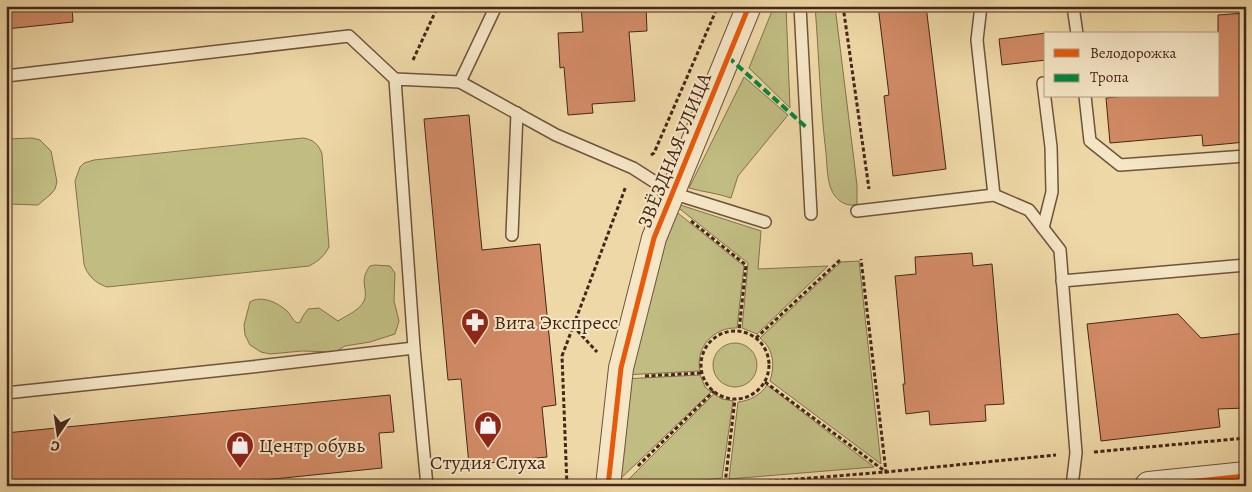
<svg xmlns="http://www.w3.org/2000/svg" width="1252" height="492" font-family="Alegreya,serif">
<rect width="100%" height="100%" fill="#efd8a7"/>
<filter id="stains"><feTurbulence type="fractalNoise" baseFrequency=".004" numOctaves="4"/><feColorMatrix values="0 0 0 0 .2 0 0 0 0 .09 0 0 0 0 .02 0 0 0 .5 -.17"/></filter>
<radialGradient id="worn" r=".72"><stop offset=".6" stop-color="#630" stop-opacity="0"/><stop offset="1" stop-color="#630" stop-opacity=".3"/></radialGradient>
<g fill="#c0bc82" stroke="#82724e">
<polygon points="774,6 786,6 790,108 749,68"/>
<path d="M815 6H835L857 185V204C847 208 836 200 832 191 827 181 827 164 826 153 820 104 819 55 815 6Z"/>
<path d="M744 77 788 115 738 176 731 198C717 193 703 192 689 188Z"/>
<polygon points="32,138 40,140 51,151 57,182 55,189 51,194 38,205 6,204 6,139"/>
<path d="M303 138C312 139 319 144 322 154L329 247C324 256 319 261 309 266L107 287C95 283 87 275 84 264L75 181 80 167 84 163 94 160Z"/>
<polygon points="671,202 761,231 758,269 828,266 757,334 742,328 748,263"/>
<path d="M669 206 744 266 737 328C714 327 695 347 700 371L623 375Z"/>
<path d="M859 261 881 464 770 381C775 365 774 349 760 338L841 262Z"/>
<path d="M375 265 390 266 395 273 394 301 399 321 395 334 370 342 345 346 335 352 302 351 270 354 261 352 250 345 245 335 244 325 250 302C261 295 277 302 287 311 291 315 292 320 297 323L300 322 303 316 308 309 319 308 338 321C347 315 359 311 364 301 369 289 358 282 370 266Z"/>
<circle cx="735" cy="365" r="22"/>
<polygon points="700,375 705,387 711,392 616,483 623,379"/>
<path d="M767 385 874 467 729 479 738 402C749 401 761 395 767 385Z"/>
<polygon points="714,394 722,399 733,401 722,478 649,486 622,486"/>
</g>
<g fill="#d28b66" stroke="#452719">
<polygon points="6,6 72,6 73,22 6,29"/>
<polygon points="581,6 646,6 647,31 629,32 635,101 592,104 593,113 568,115 564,67 560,68 558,33 583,32"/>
<polygon points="878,6 926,6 946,169 893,176 884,96 889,95"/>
<polygon points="1244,13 1246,29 1246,142 1203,146 1202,135 1110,143 1106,98 1127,96 1218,96 1218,15"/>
<polygon points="1046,33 1046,60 1002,65 999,39"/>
<polygon points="469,115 482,250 540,244 556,405 542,407 547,457 469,465 461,379 448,380 424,119"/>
<polygon points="972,253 973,266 992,264 1004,404 985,405 986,421 930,425 929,411 906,414 903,384 905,384 895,276 916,274 915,257"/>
<polygon points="1178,314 1201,338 1246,333 1246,408 1218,409 1220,427 1101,441 1087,324"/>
<polygon points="390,395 394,432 379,433 382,468 205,486 6,486 6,433"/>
</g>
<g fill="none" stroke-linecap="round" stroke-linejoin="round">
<g stroke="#70533c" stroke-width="14">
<g id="service">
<polyline points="800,6 811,214"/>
<polyline points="981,6 977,40 994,195"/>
<polyline points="1073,6 1077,34"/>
<polyline points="6,76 349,36 395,79"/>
<polyline points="460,82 556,135 633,168 672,193 765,222"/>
<polyline points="1085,96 1090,141 1120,165 1246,156"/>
<polyline points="857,211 994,195 1029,210 1060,250 1076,453 1072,486"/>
<polyline points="1043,228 1052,192 1051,147 1043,83"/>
<polyline points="512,235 517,113"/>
<polyline points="1062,281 1246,265"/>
<polyline points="6,393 251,367 414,348"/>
<polyline points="427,486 414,348 395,79 460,82 496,6"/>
</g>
</g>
<g stroke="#70533c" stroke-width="26">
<polyline id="minor" points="608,486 621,368 654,238 749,6"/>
</g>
<g stroke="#70533c" stroke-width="30">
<polyline id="tertiary" points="1149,486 1246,476"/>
</g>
<g stroke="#452719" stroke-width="3" stroke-dasharray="4 2.5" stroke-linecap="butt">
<polyline points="843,6 869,189"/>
<polyline points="413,60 438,6"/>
<polyline points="651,155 654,153 718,6"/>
<polyline points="691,221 746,265 739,331"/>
<polyline points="573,326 597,352"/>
<circle cx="735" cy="365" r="34"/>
<polyline points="756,338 840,260"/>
<polyline points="645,376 702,373"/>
<polyline points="765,382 886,472 861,259"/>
<polyline points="1094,452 1246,438"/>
<polyline points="638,466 714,391"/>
<polyline points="725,484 735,399"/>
<polyline points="567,486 562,356 626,186"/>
<polyline points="710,486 886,472 1056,455"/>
</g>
<use href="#service" stroke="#f5e6c6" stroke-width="11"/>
<use href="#minor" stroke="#f5e6c6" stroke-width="24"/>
<use href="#tertiary" stroke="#f5e6c6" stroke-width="28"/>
<polyline stroke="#00873e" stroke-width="4" stroke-dasharray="8 4" stroke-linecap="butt" points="728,57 806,127"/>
<g stroke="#f5e6c6" stroke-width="8">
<g id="cycleway">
<polyline points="608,486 621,368 654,238 749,6"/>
<polyline points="1149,486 1246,476"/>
</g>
</g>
<use href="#cycleway" stroke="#e8590c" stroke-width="5"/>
</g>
<defs>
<g id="pharmacy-pin" transform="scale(1.4375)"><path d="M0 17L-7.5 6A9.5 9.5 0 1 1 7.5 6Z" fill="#8f2418" stroke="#f5e6c6"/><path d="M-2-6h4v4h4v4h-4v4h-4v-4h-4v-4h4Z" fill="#fff"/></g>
<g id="shop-pin" transform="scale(1.4375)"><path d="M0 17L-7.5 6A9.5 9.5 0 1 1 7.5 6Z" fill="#8f2418" stroke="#f5e6c6"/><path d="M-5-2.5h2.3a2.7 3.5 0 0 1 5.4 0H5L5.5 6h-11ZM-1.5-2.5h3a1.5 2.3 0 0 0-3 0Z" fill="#fff"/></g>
</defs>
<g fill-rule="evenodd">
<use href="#pharmacy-pin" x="475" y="322"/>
<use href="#shop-pin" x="488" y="425"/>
<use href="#shop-pin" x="240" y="445"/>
</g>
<g text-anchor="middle" stroke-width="4" stroke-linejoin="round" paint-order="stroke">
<g font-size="20" fill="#452719" stroke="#f5e6c6">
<text transform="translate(674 150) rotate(-68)" y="7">ЗВЁЗДНАЯ УЛИЦА</text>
</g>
<g font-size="20" fill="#452719" stroke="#f5e6c6" text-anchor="start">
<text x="494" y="329">Вита Экспресс</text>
<text x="259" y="452">Центр обувь</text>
<text x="488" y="469" text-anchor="middle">Студия Слуха</text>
</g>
</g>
<rect width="1252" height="492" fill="none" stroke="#efd8a7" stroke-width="25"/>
<rect x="8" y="8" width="1237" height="477" fill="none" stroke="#452719" stroke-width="2.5"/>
<rect x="12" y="12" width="1227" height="467" fill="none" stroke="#452719"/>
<rect x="1044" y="32" width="175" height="65" fill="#f5e6c6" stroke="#af9a81"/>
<rect x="1054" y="49" width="25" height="8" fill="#e8590c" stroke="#af9a81"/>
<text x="1090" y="58" font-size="15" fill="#452719">Велодорожка</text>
<rect x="1054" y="74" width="25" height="8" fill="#00873e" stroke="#af9a81"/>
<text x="1090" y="82" font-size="15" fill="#452719">Тропа</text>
<g transform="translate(58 434) rotate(193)" stroke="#f5e6c6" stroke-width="4" paint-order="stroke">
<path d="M0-4L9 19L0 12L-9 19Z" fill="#452719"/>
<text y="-8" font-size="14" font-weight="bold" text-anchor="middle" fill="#452719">С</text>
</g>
<rect width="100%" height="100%" filter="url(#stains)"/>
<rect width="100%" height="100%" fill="url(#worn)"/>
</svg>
